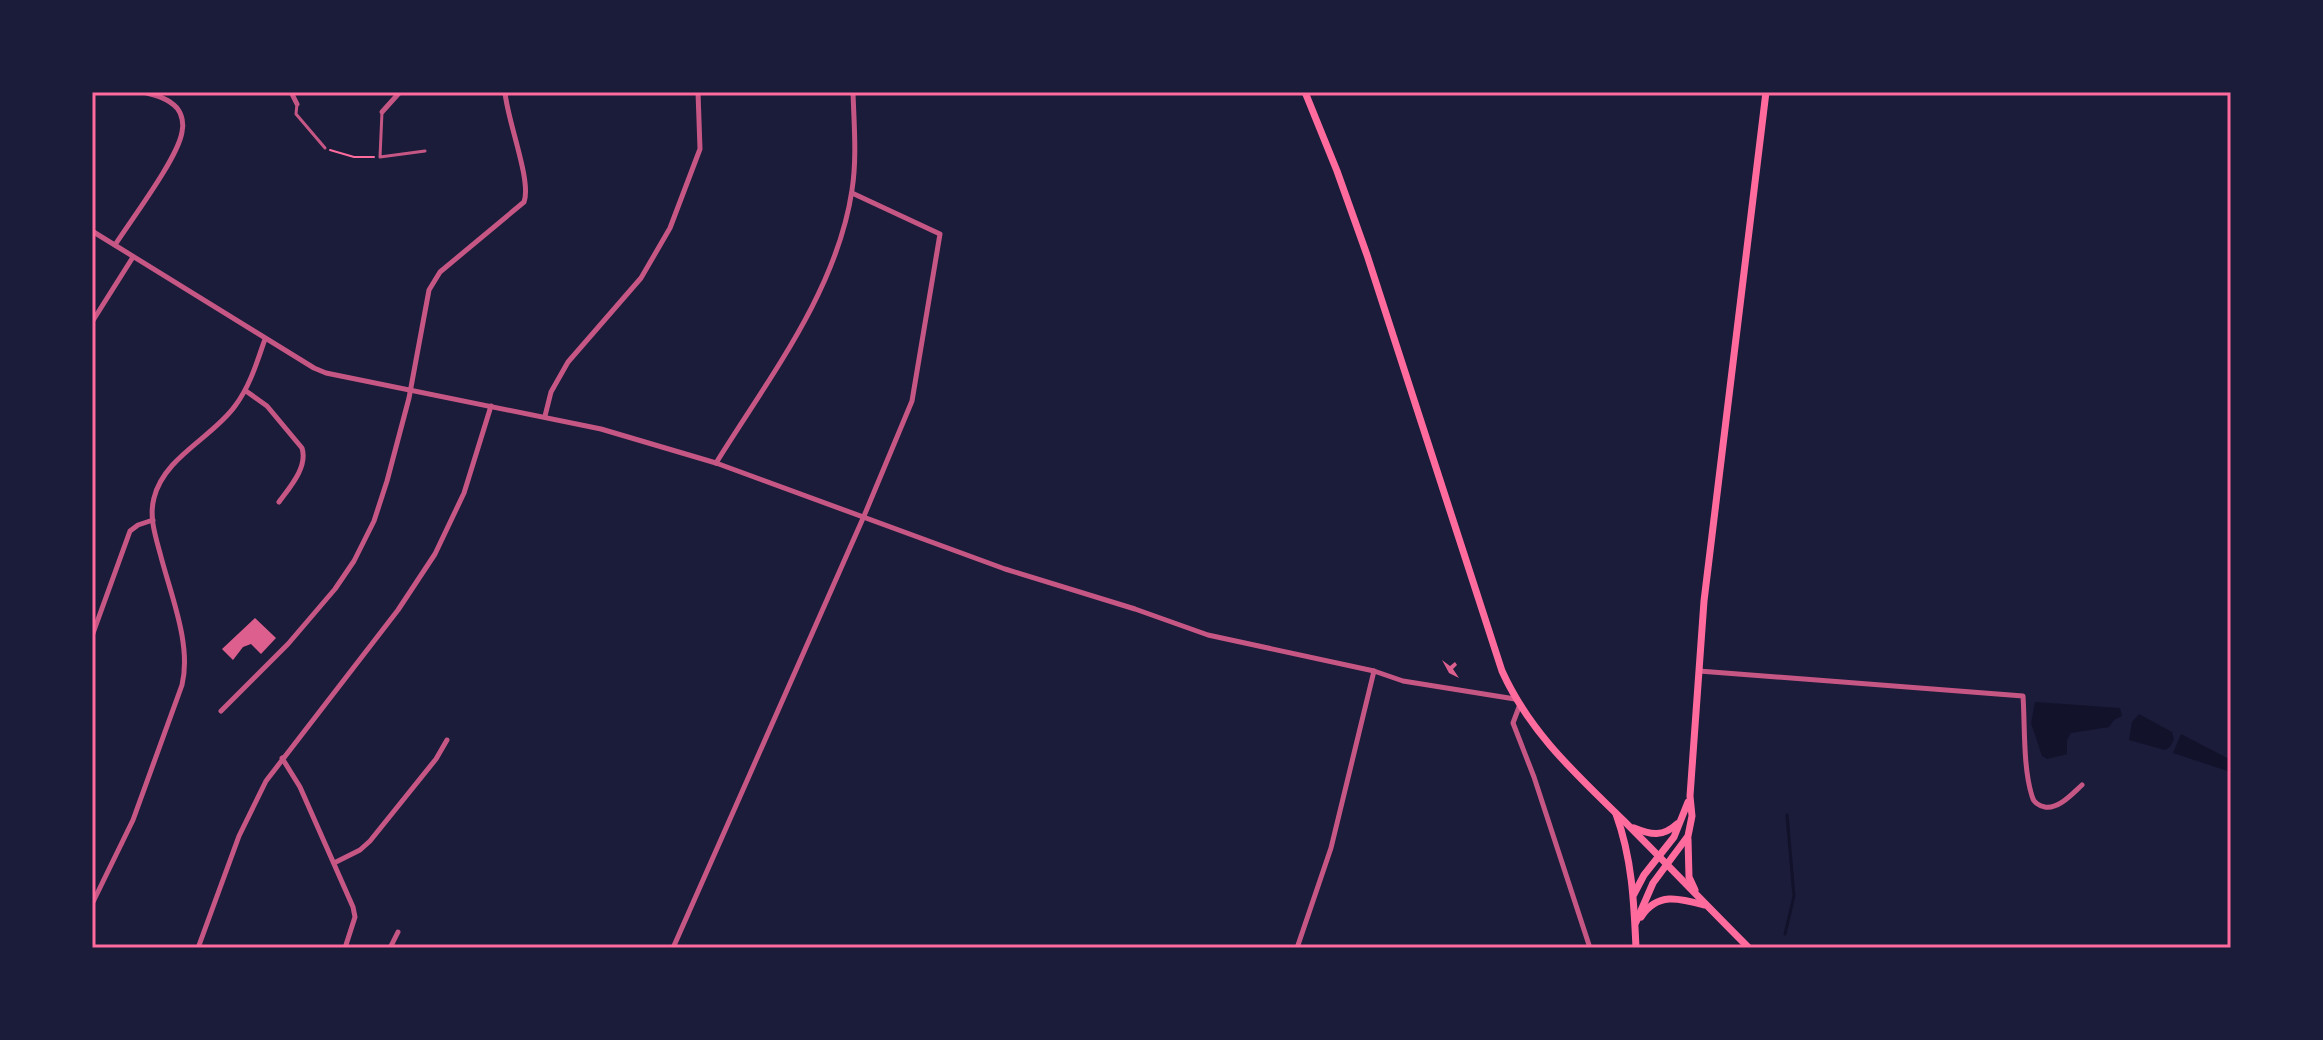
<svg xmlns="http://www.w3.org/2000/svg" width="2323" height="1040" font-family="'Source Sans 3',sans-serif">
<rect width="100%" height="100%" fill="#1b1b3a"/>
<g fill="#12122b">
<polygon points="2035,702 2120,708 2122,716 2114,720 2109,727 2071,733 2067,740 2067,754 2047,759 2042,756 2031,723"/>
<polygon points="2139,714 2172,732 2174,739 2170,747 2165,750 2129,740 2132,722"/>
<polygon points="2181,734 2231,760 2231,772 2173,753"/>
</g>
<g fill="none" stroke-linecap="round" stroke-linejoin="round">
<polyline stroke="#12122b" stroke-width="3" points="1785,934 1794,896 1787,815"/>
</g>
<g fill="#dd5f8e">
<polygon points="255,618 276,638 261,654 251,644 243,647 233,660 222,649"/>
<polygon points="1442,660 1450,666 1455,662 1457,665 1453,669 1459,678 1449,673"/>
</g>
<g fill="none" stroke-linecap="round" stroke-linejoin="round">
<polyline stroke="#ff6b9d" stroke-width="2" points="330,150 354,157 374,157"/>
<g stroke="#c65784" stroke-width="3">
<polyline points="297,104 296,114 325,148"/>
<polyline points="382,112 380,157 425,151"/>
</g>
<g stroke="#c65784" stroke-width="5">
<polyline points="291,92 297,104"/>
<polyline points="382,112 400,92"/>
<polyline points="92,231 314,368 326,373 601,429 716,463 1005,569 1135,609 1208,635 1374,671 1403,681 1515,699"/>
<path d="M115 245C131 220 178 158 182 132 184 124 182 114 177 108 168 98 155 95 143 92"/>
<polyline points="92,322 133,257"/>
<path d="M246 391 267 406 302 448C308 467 290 487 279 502"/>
<polyline points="545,416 551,392 568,362 641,278 670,228 700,149 698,92"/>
<path d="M716 463C768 379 837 291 852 190 857 158 854 125 853 92"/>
<polyline points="92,636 130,531 138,525 153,520"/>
<path d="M1699 671 2023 696C2025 726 2023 768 2032 796 2033 802 2039 806 2045 807 2059 809 2072 794 2082 785"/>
<polyline points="1519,707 1513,723 1534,777 1590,948"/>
<path d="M221 711 288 644 335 589 354 561 374 521 387 481 409 398 429 290 440 272 524 202C532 181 507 120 505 92"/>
<polyline points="282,758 300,787 353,907 355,917 345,948"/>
<polyline points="334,863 360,850 370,841 436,759 447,740"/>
<path d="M92 904 133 820 182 685C192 644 170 593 160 553 155 535 149 516 154 498 164 457 212 438 235 406 250 386 257 362 265 339"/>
<polyline points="198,948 239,836 266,781 398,610 435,554 464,493 491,406"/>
<polyline points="390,948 398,932"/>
<polyline points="673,948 864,516 912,401 940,234 852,193"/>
<polyline points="1297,948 1331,848 1374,671"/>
</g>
<g stroke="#ff6b9d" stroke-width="7">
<path d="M1305 92 1337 171 1367 255 1502 671C1530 733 1576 774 1624 821 1666 863 1707 906 1749 948"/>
<path d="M1616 814C1632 858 1634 902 1636 948"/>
<path d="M1634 828C1651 835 1663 837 1677 824"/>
<polyline points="1688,839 1689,877 1695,890"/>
<polyline points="1634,894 1644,875 1674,837 1688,802"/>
<path d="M1641 917C1657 892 1679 898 1704 905"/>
<polyline points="1636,922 1653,883 1688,836 1692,816 1690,796 1704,601 1766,92"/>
</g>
</g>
<rect width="2323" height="1040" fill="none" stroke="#1b1b3a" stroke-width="188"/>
<rect x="94" y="94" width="2135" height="852" fill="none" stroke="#ff6b9d" stroke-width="3"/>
</svg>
